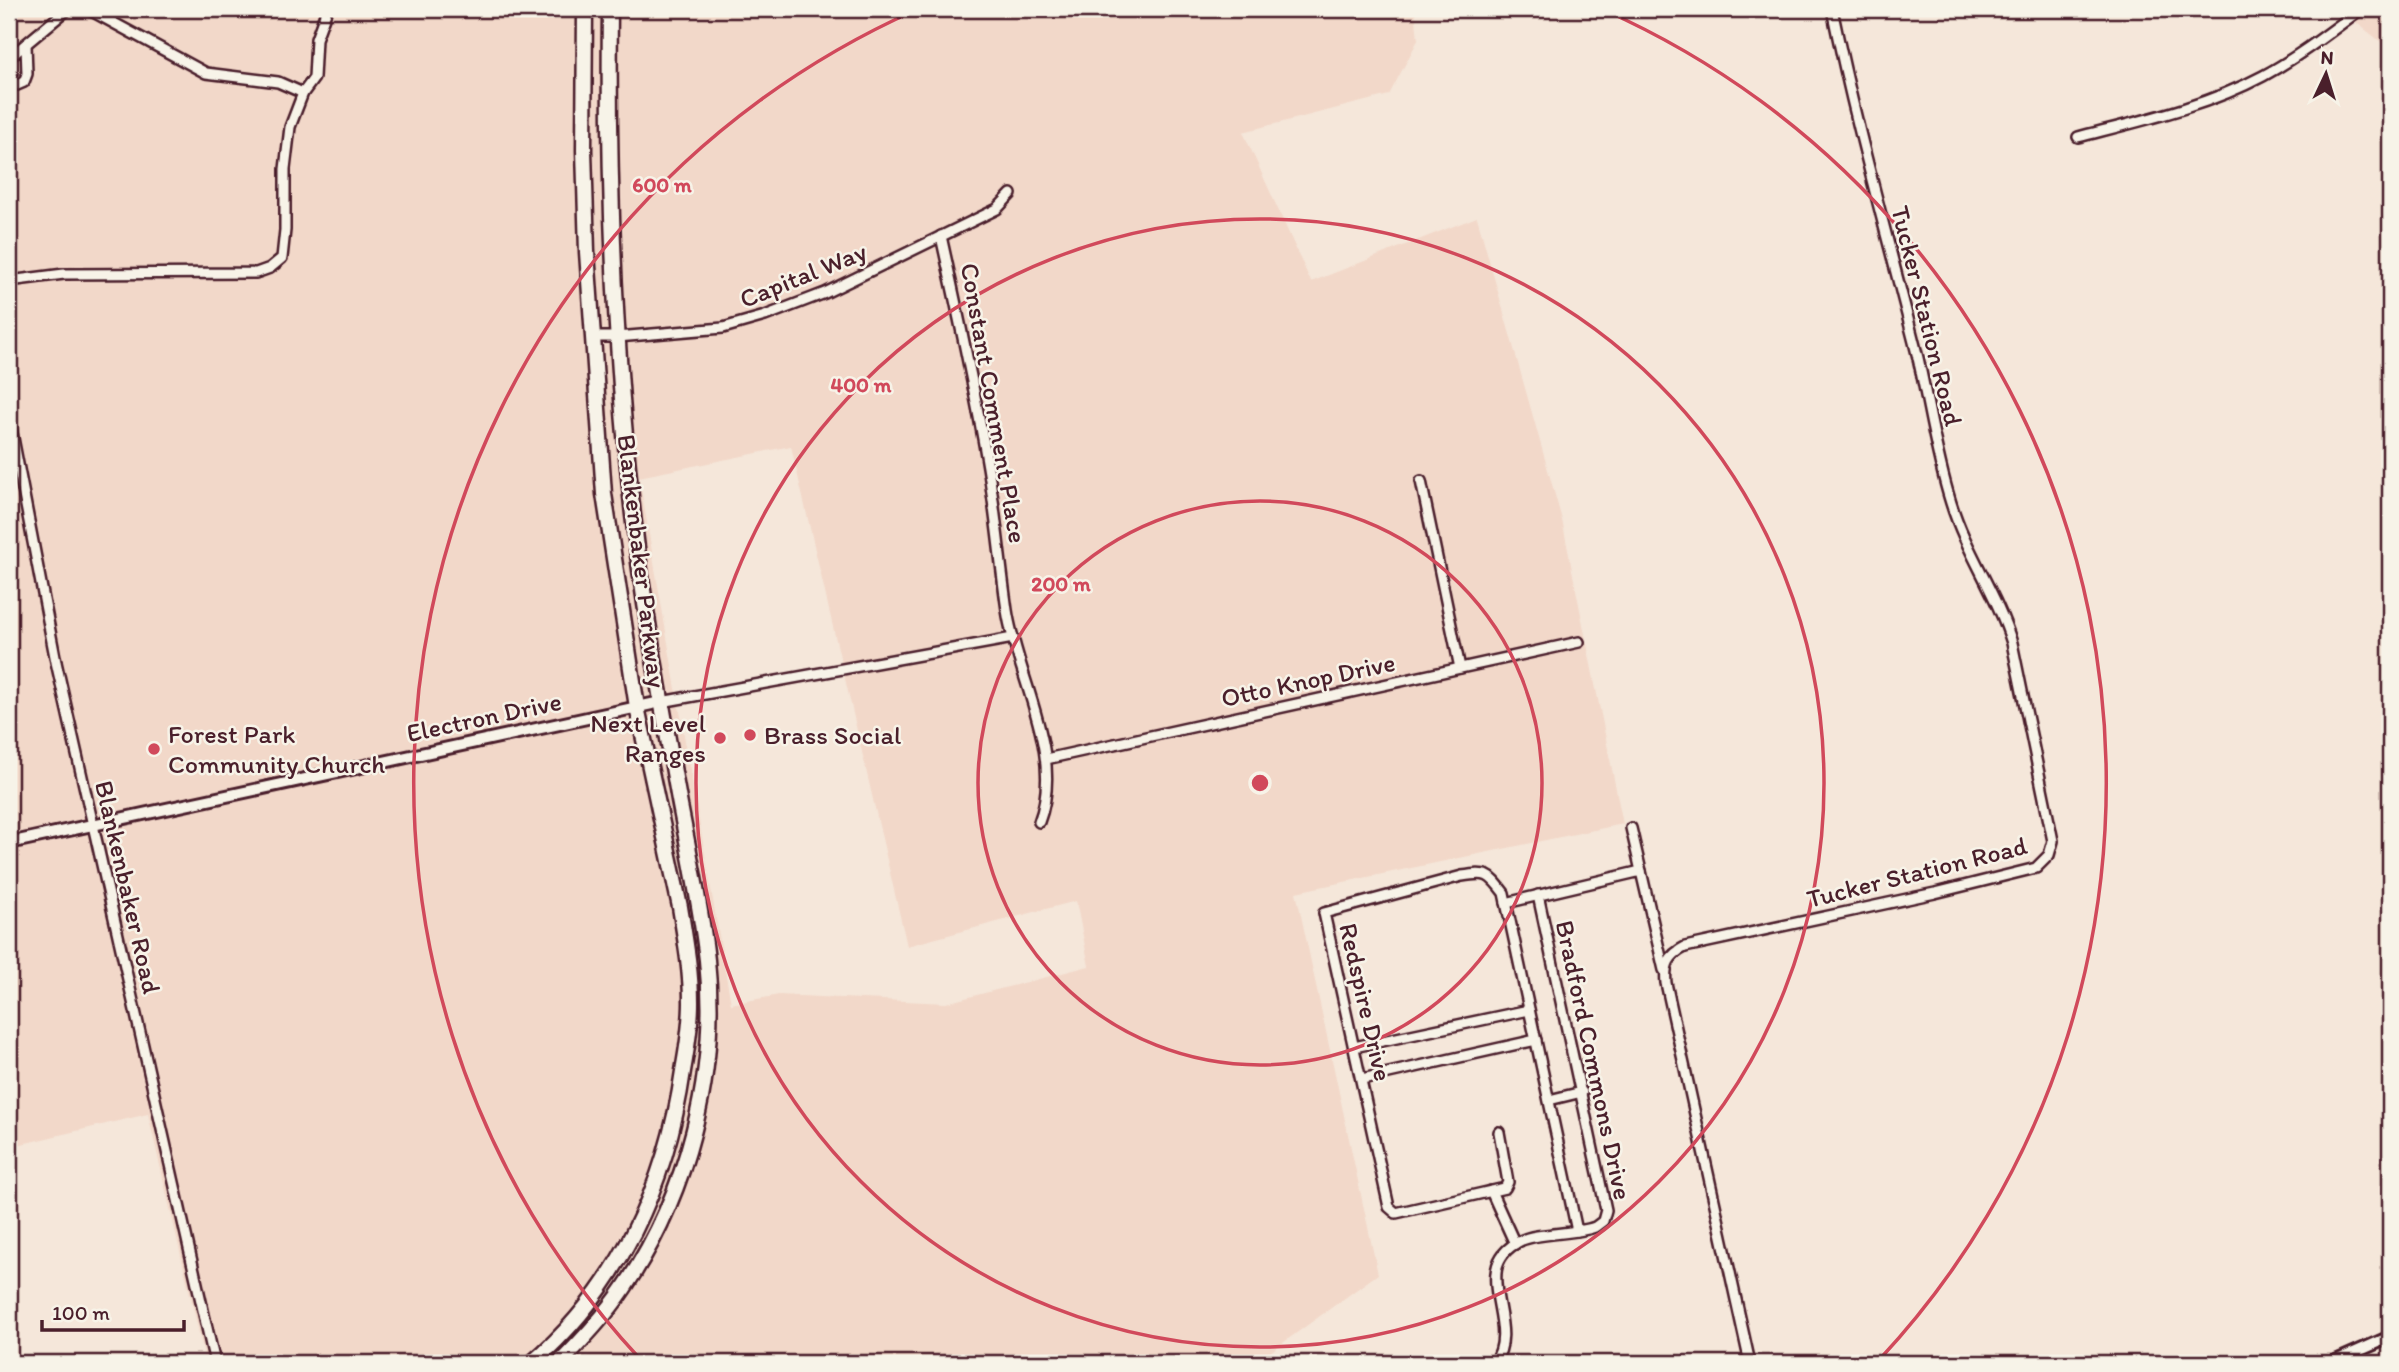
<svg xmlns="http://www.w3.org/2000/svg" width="2399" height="1372" font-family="Itim,sans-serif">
<rect width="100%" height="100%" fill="#f5e7da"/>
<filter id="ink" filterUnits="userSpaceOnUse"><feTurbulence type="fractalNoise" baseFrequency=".0143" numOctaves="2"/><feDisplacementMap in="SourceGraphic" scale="14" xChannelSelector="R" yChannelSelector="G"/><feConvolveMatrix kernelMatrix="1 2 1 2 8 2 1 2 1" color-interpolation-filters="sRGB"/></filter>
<g filter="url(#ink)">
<g fill="#f2d8c9" fill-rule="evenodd">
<path d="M9 9H1415L1418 40 1389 95 1243 132 1311 282 1477 217 1562 520 1623 824 1296 892 1378 1274 1255 1363H592L588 1354 581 1363H206L148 1114 9 1147ZM791 446 907 946 1076 901 1089 966 946 1003 779 995 731 1004 639 477Z"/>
<polygon points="2339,9 2390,9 2390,49"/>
</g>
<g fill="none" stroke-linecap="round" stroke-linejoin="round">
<g stroke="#4a1f2b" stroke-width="14">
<g id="minor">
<polyline points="88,9 206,73 278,82 303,93"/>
<polyline points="9,58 68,9"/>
<polyline points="9,85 17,85 24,82 27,74 26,44"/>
<path d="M2078 137C2140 121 2205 107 2263 76 2298 57 2329 33 2361 9"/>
<path d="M941 236C958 313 975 389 988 467 996 514 1000 562 1007 610 1017 678 1065 754 1039 822"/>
<polyline points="9,281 64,274 256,273 270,268 282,258 285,230 285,169 290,127 303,93 314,78 316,39 327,9"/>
<polyline points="593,337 617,337 723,328 765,316 825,293 997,209 1011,194"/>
<polyline points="9,417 56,662 215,1363"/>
<polyline points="1421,481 1460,668"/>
<polyline points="661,702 1013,638"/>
<polyline points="1046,759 1579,642"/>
<polyline points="1631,828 1664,970"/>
<polyline points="1506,903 1641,871"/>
<polyline points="1354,1047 1529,1010"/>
<polyline points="1362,1079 1536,1040"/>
<polyline points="1549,1100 1582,1092"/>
<path d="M1499 1132 1508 1182 1505 1188 1396 1213 1389 1207 1324 913 1462 876C1487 872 1489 873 1504 893L1577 1231"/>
<polyline points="1491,1191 1515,1244"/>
<path d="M1494 1363C1523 1325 1466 1268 1520 1241 1538 1232 1573 1235 1595 1227L1603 1221 1606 1210 1538 895"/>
<path d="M1750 1363 1666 983C1664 965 1669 955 1685 947L1935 893 2036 868 2049 855 2053 841 2012 643C1997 594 1966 552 1951 503 1936 456 1929 406 1918 358 1889 242 1856 127 1832 9"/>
</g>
</g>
<g stroke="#4a1f2b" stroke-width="16">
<g id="tertiary">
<polyline points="9,843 661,702"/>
<polyline points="2331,1363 2390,1337"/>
</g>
</g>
<g stroke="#4a1f2b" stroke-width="19">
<g id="primary">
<path d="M532 1363C619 1288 667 1184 683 1071 687 1049 691 1025 691 1002 691 970 685 938 680 907L637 707 604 494 587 252 584 150 585 9"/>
<path d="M560 1363C582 1340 606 1315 624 1288 687 1195 719 1072 707 960 701 906 689 853 679 800 662 705 644 611 633 515 614 346 608 179 610 9"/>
</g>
</g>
<use href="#minor" stroke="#f7f3e8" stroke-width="9"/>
<use href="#tertiary" stroke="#f7f3e8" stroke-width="10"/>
<use href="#primary" stroke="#f7f3e8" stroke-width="14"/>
</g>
</g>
<g fill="none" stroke="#d1495b" stroke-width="3.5">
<circle cx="1260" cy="783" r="282"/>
<circle cx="1260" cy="783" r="564"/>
<path d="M641 1360A846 846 0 0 1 916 10M1604 10A846 846 0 0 1 1879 1360"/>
</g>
<g fill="#d1495b" stroke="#f7f3e8" stroke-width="2.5">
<circle cx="750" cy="735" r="7"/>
<circle cx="720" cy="738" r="7"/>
<circle cx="154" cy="749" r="7"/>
</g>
<g text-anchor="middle" stroke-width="5" stroke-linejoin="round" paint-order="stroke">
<g font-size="26" fill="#4a1f2b" stroke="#f7f3e8">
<text transform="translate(803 275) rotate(-22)" y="9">Capital Way</text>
<text transform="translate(1927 316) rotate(76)" y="9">Tucker Station Road</text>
<text transform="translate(994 403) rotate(80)" y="9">Constant Comment Place</text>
<text transform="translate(642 561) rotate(83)" y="9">Blankenbaker Parkway</text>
<text transform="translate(1308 680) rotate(-12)" y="9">Otto Knop Drive</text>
<text transform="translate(484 717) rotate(-12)" y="9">Electron Drive</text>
<text transform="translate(1917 872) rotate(-14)" y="9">Tucker Station Road</text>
<text transform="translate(128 887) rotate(77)" y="9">Blankenbaker Road</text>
<text transform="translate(1366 1002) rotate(77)" y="9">Redspire Drive</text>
<text transform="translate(1594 1060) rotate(78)" y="9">Bradford Commons Drive</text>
</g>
<g font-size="26" fill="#4a1f2b" stroke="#f7f3e8" text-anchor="start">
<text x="706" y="732" text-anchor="end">Next Level<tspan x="706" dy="30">Ranges</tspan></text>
<text x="168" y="743">Forest Park<tspan x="168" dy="30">Community Church</tspan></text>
<text x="764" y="744">Brass Social</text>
</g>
</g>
<circle cx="1260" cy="783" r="10" fill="#d1495b" stroke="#f7f3e8" stroke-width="3.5"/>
<g font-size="21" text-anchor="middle" font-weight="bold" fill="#d1495b" stroke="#f7f3e8" stroke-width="5" stroke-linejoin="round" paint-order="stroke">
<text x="662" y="192">600 m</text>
<text x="861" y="392">400 m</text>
<text x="1061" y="591">200 m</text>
</g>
<rect width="2399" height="1372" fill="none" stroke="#f7f3e8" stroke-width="35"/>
<rect x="18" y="18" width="2364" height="1337" fill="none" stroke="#4a1f2b" stroke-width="2.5" filter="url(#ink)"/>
<g transform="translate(2326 74) rotate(4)" stroke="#f7f3e8" stroke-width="5" paint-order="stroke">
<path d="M0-5L12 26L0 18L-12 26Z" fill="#4a1f2b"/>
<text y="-10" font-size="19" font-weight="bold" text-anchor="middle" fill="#4a1f2b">N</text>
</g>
<path d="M42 1320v10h142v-10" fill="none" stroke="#4a1f2b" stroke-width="3.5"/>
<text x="52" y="1320" font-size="21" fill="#4a1f2b" stroke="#f7f3e8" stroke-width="5" paint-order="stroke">100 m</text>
</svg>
